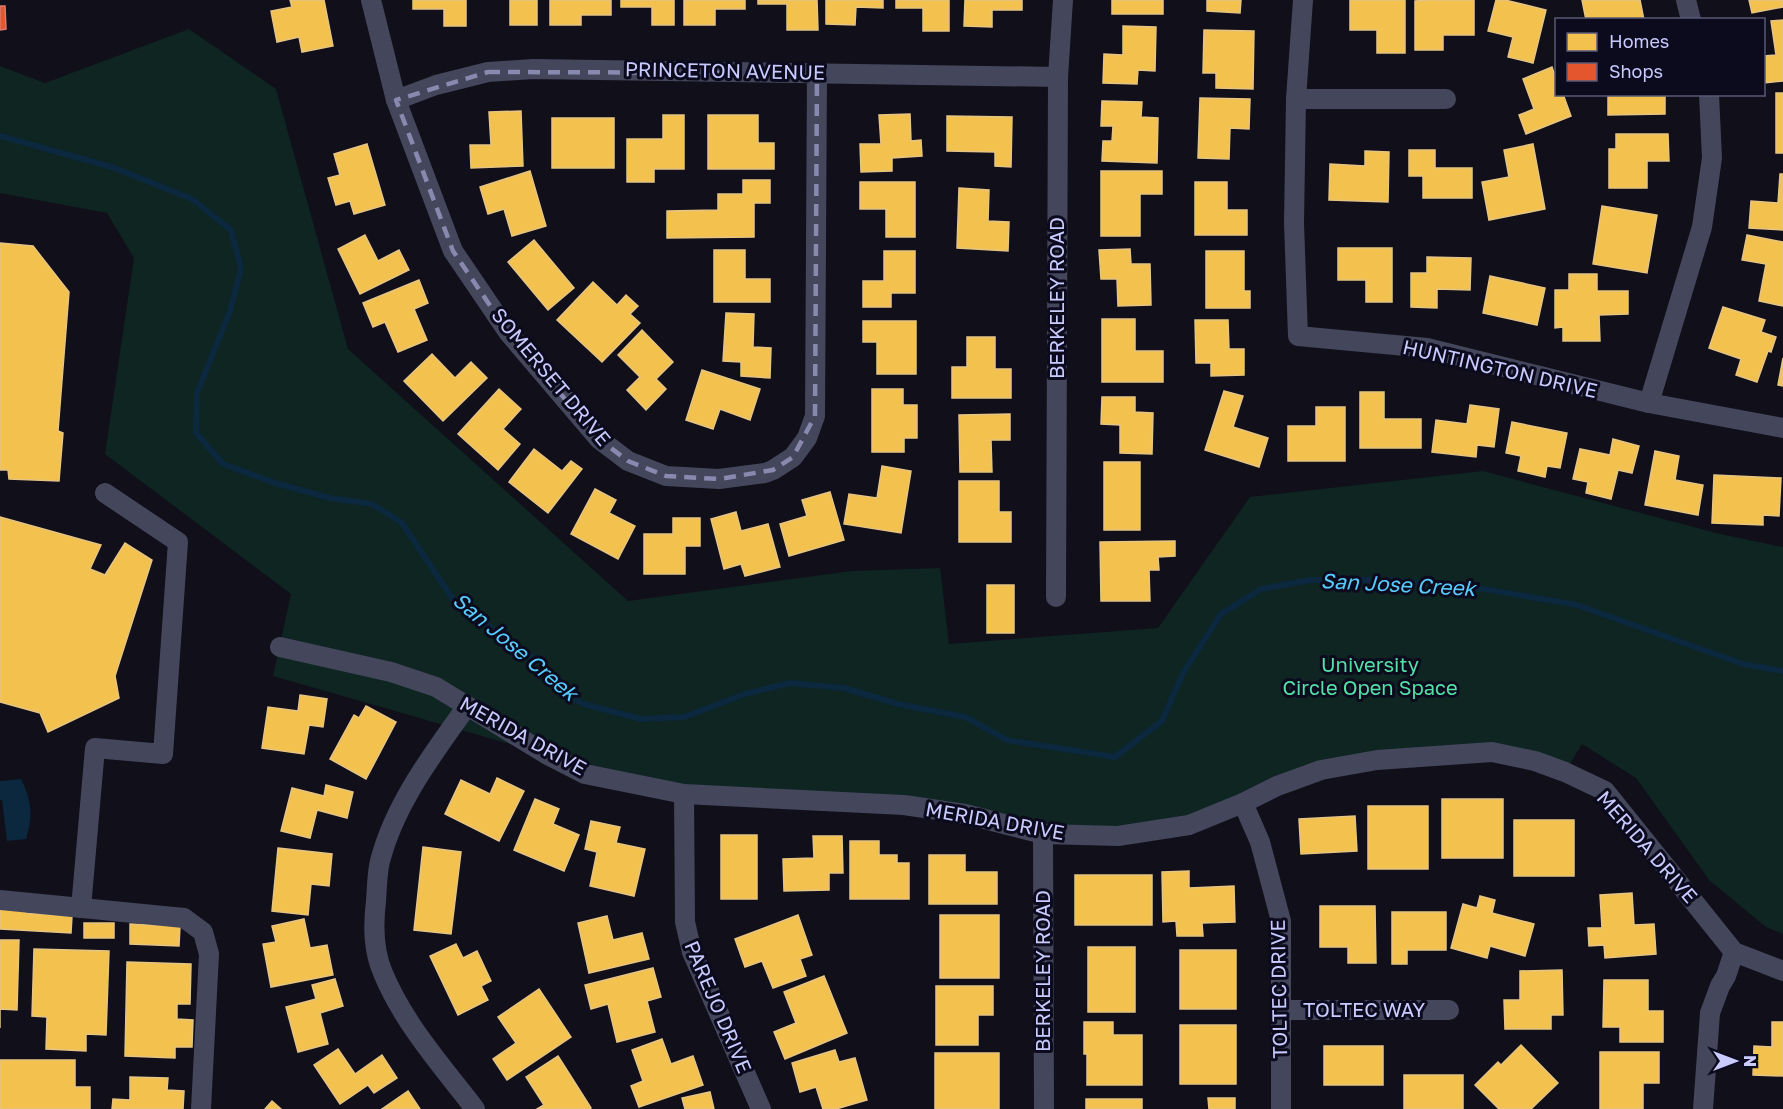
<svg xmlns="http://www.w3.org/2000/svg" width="1783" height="1109" font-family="'Golos Text',sans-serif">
<rect width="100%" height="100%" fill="#100f1a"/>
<polygon fill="#0e2522" points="189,29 276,89 348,349 628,601 852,571 940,568 949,644 1158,628 1250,497 1483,471 1720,534 1783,547 1783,934 1766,927 1710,881 1636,778 1582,744 1565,772 1535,761 1377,760 1243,803 1118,836 965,814 684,794 273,676 291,594 105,454 134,258 107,213 0,193 0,66 45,83"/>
<path fill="#0b283f" d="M21 779C32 800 33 817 26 839L7 841 2 800H0V781Z"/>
<g fill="#f2c14e" stroke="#e6c483" stroke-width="1.5">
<polygon points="290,0 324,0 333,46 302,52 299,37 277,42 271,11 292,7"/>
<polygon points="413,0 466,0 466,26 444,26 444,9 413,9"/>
<rect x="510" y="0" width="27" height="25"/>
<polygon points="550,0 611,0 611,15 581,15 581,25 550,25"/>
<polygon points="621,0 674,0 674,25 652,25 652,7 621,7"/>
<polygon points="684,0 745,0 745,9 715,9 715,25 684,25"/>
<polygon points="758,0 817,0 818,30 787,30 787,4 758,4"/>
<polygon points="826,0 883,0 883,8 856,7 855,25 826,24"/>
<polygon points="896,0 949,0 949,31 923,31 923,8 896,8"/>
<polygon points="965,0 1022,0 1022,10 992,10 992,27 964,26"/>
<rect x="1112" y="0" width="51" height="14"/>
<polygon points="1207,0 1241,0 1240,13 1207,11"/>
<polygon points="1350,0 1405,0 1405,53 1377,53 1377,30 1350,30"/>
<polygon points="1430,0 1474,0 1474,35 1443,35 1443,50 1415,50 1415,1"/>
<polygon points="1496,0 1505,0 1546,10 1533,63 1508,57 1513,37 1488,31"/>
<polygon points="1582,0 1640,0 1644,20 1586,20"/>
<polygon points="1749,0 1783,0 1783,7 1752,13"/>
<polygon points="1783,20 1783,81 1764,83 1764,56 1776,55 1771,21"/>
<polygon points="1123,26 1156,27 1155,71 1138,70 1137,84 1103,83 1104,54 1123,55"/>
<polygon points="1204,30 1254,31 1253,89 1216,88 1216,73 1203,73"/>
<polygon points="1552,67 1556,79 1556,94 1563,94 1571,116 1526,134 1519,115 1534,109 1523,79"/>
<rect x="1776" y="93" width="7" height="60"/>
<polygon points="1608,94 1665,94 1665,114 1608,115"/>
<polygon points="1200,98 1250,99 1249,129 1230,128 1229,159 1198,158"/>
<polygon points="1102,101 1142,102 1141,117 1158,118 1157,163 1102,161 1103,141 1112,141 1113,126 1101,126"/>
<polygon points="521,111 523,166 471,168 470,145 491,145 489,112"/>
<polygon points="910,114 911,141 921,140 922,156 892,158 892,171 861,172 860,144 881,144 879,115"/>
<polygon points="663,115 684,115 684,169 654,169 654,182 627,182 627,139 663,139"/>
<polygon points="708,115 758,115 758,143 774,143 774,169 708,169"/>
<polygon points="947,116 1012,117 1011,167 995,166 995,152 947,151"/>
<rect x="552" y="118" width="62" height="50"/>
<polygon points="1616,134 1668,134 1669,161 1647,161 1647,188 1609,188 1609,149 1616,149"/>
<polygon points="367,144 385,205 354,214 350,201 336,205 328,178 340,175 334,154"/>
<polygon points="1533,144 1545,209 1489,220 1482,182 1509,177 1504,150"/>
<polygon points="1409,150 1435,150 1435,168 1472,168 1472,198 1423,198 1423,176 1409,176"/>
<polygon points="1365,151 1389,152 1388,202 1329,200 1330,164 1365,166"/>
<polygon points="530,171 546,226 512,236 504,209 488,214 480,187"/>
<polygon points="1101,171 1162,171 1162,194 1140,194 1140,236 1101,236"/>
<polygon points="1780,174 1783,174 1783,230 1749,228 1751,201 1778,203"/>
<polygon points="743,180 770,180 770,203 754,203 754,237 667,238 667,211 718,210 718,194 743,194"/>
<polygon points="860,182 915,182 915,237 886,237 886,209 860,209"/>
<polygon points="1195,182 1227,182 1227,210 1247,210 1247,235 1195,235"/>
<polygon points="959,188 989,190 988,221 1009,222 1008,251 957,248"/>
<polygon points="1602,206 1657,215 1647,273 1593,264"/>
<polygon points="365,235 378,261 399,250 409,270 360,294 338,249"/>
<polygon points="1747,235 1783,242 1783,306 1759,301 1766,264 1742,260"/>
<polygon points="534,240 574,288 548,310 508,262"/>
<polygon points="0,243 33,246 69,292 58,431 63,433 59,481 9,479 8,470 0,470"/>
<polygon points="1338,248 1392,248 1392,302 1366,302 1366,280 1338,280"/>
<polygon points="1130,249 1131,264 1150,264 1151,305 1118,306 1117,279 1101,279 1099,250"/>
<polygon points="714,250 745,250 745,279 770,279 770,302 714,302"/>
<polygon points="884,251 915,251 915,293 891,293 891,307 863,307 863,281 884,281"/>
<polygon points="1206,251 1244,251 1244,291 1250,291 1250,308 1206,308"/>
<polygon points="1427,257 1471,258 1470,290 1437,289 1437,308 1411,307 1411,273 1427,273"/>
<polygon points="1569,274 1597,274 1597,291 1628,291 1628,314 1599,315 1600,341 1563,341 1563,327 1555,328 1555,290 1569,290"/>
<polygon points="1490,276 1545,288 1537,325 1483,313"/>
<polygon points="419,280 428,303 414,309 427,340 398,352 385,322 373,327 363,303"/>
<polygon points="593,282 617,305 626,295 638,306 630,314 640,323 602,362 557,320"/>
<polygon points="1723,307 1765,320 1761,332 1776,337 1771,352 1768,351 1757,382 1736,375 1741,359 1709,348"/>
<polygon points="726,313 754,314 753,347 771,348 770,378 741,376 741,362 723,361"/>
<polygon points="1102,319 1135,319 1135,351 1163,351 1163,382 1102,382"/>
<polygon points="1195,320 1228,320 1229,349 1244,349 1244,375 1211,376 1211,363 1196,363"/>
<polygon points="863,321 916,321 916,374 877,374 877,342 863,342"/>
<polygon points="642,330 673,362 656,379 666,389 646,410 627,390 640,377 618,355"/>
<polygon points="967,337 995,337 995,369 1011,369 1011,398 952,398 952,367 967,367"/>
<polygon points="432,354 455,378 471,362 487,378 443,421 404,381"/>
<polygon points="1783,358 1783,386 1778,385"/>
<polygon points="702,370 760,389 750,420 720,409 713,429 686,420"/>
<polygon points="499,389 521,409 503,429 520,444 498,470 458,434"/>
<polygon points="872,389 903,389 903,405 917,405 917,438 904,438 904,452 872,452"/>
<polygon points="1224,391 1243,396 1233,427 1268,438 1259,467 1205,450"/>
<polygon points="1360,392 1384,392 1384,419 1421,419 1421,448 1360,448"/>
<polygon points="1102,397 1135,397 1135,412 1153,413 1152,454 1120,453 1120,425 1101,424"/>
<polygon points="1470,405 1499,409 1494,447 1477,445 1476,457 1432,452 1436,420 1467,424"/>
<polygon points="1316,407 1345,407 1345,461 1288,461 1288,426 1316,426"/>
<polygon points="1010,414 1010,440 991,440 992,472 960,472 959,415"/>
<polygon points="1512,422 1567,433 1560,468 1547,466 1545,477 1518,471 1521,456 1506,453"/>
<polygon points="1613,439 1639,446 1632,473 1618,470 1611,499 1586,493 1588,482 1573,479 1580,449 1610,455"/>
<polygon points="534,449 562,471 571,461 582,469 548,513 509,482"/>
<polygon points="1655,451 1679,456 1675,480 1703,485 1698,515 1645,505"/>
<rect x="1104" y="462" width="36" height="68"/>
<polygon points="882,466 911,471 901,533 844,524 849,494 877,498"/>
<polygon points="1714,475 1781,478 1779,516 1763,515 1763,525 1712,523"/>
<polygon points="959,481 999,481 999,512 1011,512 1011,542 959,542"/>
<polygon points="595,489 616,500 609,513 635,526 618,559 571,534"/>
<polygon points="830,492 844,540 789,556 780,524 807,516 802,500"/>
<polygon points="736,512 741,531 768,524 780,567 745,576 741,564 724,569 711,519"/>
<polygon points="0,517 101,545 90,569 105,575 125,543 152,560 115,676 119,698 48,732 40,713 0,702"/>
<polygon points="673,518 700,518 700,546 685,546 685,574 644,574 644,534 673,534"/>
<polygon points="1175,541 1175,556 1158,557 1159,570 1149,570 1150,601 1101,601 1100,542"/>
<rect x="987" y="585" width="27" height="48"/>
<polygon points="300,695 327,699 323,727 309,725 304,754 262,748 268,707 298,711"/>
<polygon points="366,706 396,722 366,779 330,759 354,715 359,718"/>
<polygon points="497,778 524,791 499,841 445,814 461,780 490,794"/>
<polygon points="326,785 353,792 347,818 317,810 310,838 281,831 292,788 324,796"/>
<polygon points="535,799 559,809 553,824 579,835 564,871 514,850"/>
<rect x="1442" y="799" width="61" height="59"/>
<rect x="1368" y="806" width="60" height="63"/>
<polygon points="1355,816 1357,851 1301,854 1299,819"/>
<rect x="1514" y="820" width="60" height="56"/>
<polygon points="591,821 620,827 616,843 645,849 634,896 590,886 597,852 585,849"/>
<rect x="721" y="835" width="36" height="64"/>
<polygon points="813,836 842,836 843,873 829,873 829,890 784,891 783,859 814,858"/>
<polygon points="850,841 879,841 879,855 897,855 897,863 909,863 909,899 850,899"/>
<polygon points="423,847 461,852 451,934 414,930"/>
<polygon points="278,848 332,854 329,886 311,884 308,915 272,911"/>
<polygon points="929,855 965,855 965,872 997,872 997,904 929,904"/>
<polygon points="1189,871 1189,888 1234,886 1235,922 1202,923 1203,936 1177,936 1176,921 1163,922 1162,872"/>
<rect x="1075" y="875" width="77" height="50"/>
<polygon points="1632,893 1634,925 1654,924 1656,954 1605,958 1604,945 1589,946 1588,928 1602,928 1600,895"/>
<polygon points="1480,896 1495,900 1492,913 1534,924 1525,956 1490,946 1487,958 1451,948 1463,904 1477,908"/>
<polygon points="1320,906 1375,906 1376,963 1348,963 1348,947 1320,947"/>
<polygon points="0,908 26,910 26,913 72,916 71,933 0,929"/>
<polygon points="1392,912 1446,912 1446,950 1407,950 1407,964 1392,964"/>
<polygon points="798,915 812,955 800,959 806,976 773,988 762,961 745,967 735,939"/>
<rect x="940" y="915" width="59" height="63"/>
<polygon points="607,916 613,940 642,933 649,959 589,973 578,923"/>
<polygon points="304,919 310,948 327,945 333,975 271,987 263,944 276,942 272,926"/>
<rect x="84" y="923" width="30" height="15"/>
<polygon points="130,924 180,926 179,946 130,944"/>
<polygon points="0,940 19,940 17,1010 0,1009 0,1028"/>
<polygon points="456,944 463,958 477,951 491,981 481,986 488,1000 458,1015 430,956"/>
<rect x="1088" y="947" width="47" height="65"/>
<polygon points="34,949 109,951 106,1035 86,1034 86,1051 46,1049 47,1017 32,1016"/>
<rect x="1180" y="950" width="56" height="59"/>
<polygon points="127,962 191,964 190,1004 177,1004 177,1019 193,1020 192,1047 175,1047 175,1058 125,1056"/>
<polygon points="653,968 661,997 647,1001 655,1032 617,1042 608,1004 591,1009 585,985"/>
<polygon points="1562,970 1563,1015 1551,1015 1551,1029 1505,1029 1504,1000 1520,1000 1520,971"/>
<polygon points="824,976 847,1033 785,1059 774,1032 796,1023 784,992"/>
<polygon points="335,979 343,1006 320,1013 328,1044 298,1052 286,1007 316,999 312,985"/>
<polygon points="1604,980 1648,980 1648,1011 1663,1011 1663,1042 1620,1042 1620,1027 1603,1027"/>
<polygon points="936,986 993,986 993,1015 978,1015 978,1045 936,1045"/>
<polygon points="539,989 571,1037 507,1080 493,1059 516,1043 498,1017"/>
<polygon points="1084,1022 1113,1022 1113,1035 1142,1035 1142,1085 1087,1085 1087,1054 1084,1054"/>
<polygon points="1772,1022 1783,1022 1783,1076 1753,1075 1754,1046 1772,1047"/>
<rect x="1180" y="1025" width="56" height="59"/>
<polygon points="662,1039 671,1064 693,1056 703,1085 639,1107 631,1086 643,1081 632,1050"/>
<polygon points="1521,1045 1558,1083 1531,1109 1499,1109 1475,1085 1498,1062 1501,1065"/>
<rect x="1324" y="1046" width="59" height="39"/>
<polygon points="338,1049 355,1074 382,1055 397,1078 374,1093 368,1085 340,1104 314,1065"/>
<polygon points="835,1050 839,1062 855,1058 867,1100 836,1109 823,1109 816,1087 800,1092 792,1063"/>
<polygon points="1600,1052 1659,1052 1659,1083 1643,1083 1643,1109 1600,1109"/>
<rect x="935" y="1053" width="64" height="56"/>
<polygon points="558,1056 591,1108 590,1109 537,1109 544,1105 526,1077"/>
<polygon points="0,1060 75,1060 75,1087 90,1087 90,1109 0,1109"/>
<rect x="1404" y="1075" width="59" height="34"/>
<polygon points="130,1077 168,1078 167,1090 184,1091 183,1109 112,1109 113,1099 130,1100"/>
<polygon points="408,1091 420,1109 382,1109"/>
<polygon points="710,1092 714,1109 685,1109 682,1098"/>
<polygon points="1208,1098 1235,1098 1235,1109 1209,1109"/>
<rect x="1086" y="1099" width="56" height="10"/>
<polygon points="272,1101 281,1109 265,1109"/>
</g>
<polygon fill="#e4572e" stroke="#dc7a6d" stroke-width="1.5" points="0,6 5,6 6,29 0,30"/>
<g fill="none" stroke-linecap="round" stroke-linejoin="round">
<polyline stroke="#0b283f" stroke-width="6" points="0,136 115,168 192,199 231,230 241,269 230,311 197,393 196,433 223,464 275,483 330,498 372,504 402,523 454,601 542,664 566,696 587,705 641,719 684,717 745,694 790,683 844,688 898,704 965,717 1007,740 1115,757 1162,721 1183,673 1221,614 1261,589 1311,580 1391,580 1484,589 1577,605 1743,664 1783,671"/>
<g stroke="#44465b" stroke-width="20">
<polyline points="371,0 396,100 453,251 508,332 599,439 628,461 666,476 719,479 765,473 773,470 793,457 807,438 815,416 817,73"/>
<polyline points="1303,0 1296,99 1294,223 1298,336 1427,348 1649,403 1783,428"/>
<polyline points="1686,0 1691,20"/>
<polyline points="1296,99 1446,99"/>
<polyline points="396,100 436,85 488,72 533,69 1058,77"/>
<polyline points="1649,403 1702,227 1712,158 1709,94"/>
<polyline points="1056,597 1058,77 1063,0"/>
<polyline points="280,647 391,672 436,687 546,754 585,774 684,794 904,805 965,814 1043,834 1118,836 1189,825 1243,803 1277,786 1321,770 1377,760 1492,752 1535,761 1565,772 1605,791 1734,952 1783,971"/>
<path d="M467 706C433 754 395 803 380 861 377 873 377 888 376 901 373 926 373 950 383 973 404 1024 442 1066 475 1109"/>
<polyline points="684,794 685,922 692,952 761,1109"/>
<polyline points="1243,803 1260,842 1281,921 1281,1109"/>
<polyline points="1043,834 1044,1109"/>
<polyline points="0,900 184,918 203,932 209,954 201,1109"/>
<polyline points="81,908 95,748 163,754 178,542 105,493"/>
<polyline points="1280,1010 1449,1010"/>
<polyline points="1703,1109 1710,1013 1720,986 1726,976 1734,952"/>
</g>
</g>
<path fill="none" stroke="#8889af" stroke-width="4.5" stroke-dasharray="12 8" stroke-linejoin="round" d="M488 72 817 73 815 416 793 457 773 470 719 479 666 476 628 461 599 439 508 332 453 251 396 100Z"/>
<g text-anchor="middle" stroke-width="6" stroke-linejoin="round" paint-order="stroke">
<g font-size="20" fill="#c9cbff" stroke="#0c0b1e">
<text transform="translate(725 71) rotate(1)" y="7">PRINCETON AVENUE</text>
<text transform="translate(1057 298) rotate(-90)" y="7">BERKELEY ROAD</text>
<text transform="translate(1500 369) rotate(13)" y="7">HUNTINGTON DRIVE</text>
<text transform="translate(551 377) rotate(50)" y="7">SOMERSET DRIVE</text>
<text transform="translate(523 736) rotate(29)" y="7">MERIDA DRIVE</text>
<text transform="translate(995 821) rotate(10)" y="7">MERIDA DRIVE</text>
<text transform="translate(1647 847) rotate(49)" y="7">MERIDA DRIVE</text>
<text transform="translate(1043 971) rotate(-90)" y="7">BERKELEY ROAD</text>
<text transform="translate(1279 989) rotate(-91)" y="7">TOLTEC DRIVE</text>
<text transform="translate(718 1007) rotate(67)" y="7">PAREJO DRIVE</text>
<text x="1364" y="1017">TOLTEC WAY</text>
</g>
<g font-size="20" fill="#53e1a6" stroke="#0c0b1e">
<text x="1370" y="672">University<tspan x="1370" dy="23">Circle Open Space</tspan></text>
</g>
<g font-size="21" font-style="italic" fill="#57cdff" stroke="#0c0b1e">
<text transform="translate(1398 585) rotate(3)" y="7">San Jose Creek</text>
<text transform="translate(515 647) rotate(40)" y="7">San Jose Creek</text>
</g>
</g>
<rect x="1555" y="18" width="210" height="78" fill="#0c0b1e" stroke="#585878" stroke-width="1.5"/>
<rect x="1567" y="33" width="30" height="18" fill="#f2c14e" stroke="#585878" stroke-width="1.5"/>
<text x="1609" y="48" font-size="18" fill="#c9cbff">Homes</text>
<rect x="1567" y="63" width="30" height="18" fill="#e4572e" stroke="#585878" stroke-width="1.5"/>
<text x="1609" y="78" font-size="18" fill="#c9cbff">Shops</text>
<g transform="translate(1735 1061) rotate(90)" stroke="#0c0b1e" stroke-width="4.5" paint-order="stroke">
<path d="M0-4.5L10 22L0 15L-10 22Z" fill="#c9cbff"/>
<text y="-9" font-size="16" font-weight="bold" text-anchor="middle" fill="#c9cbff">N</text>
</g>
</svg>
